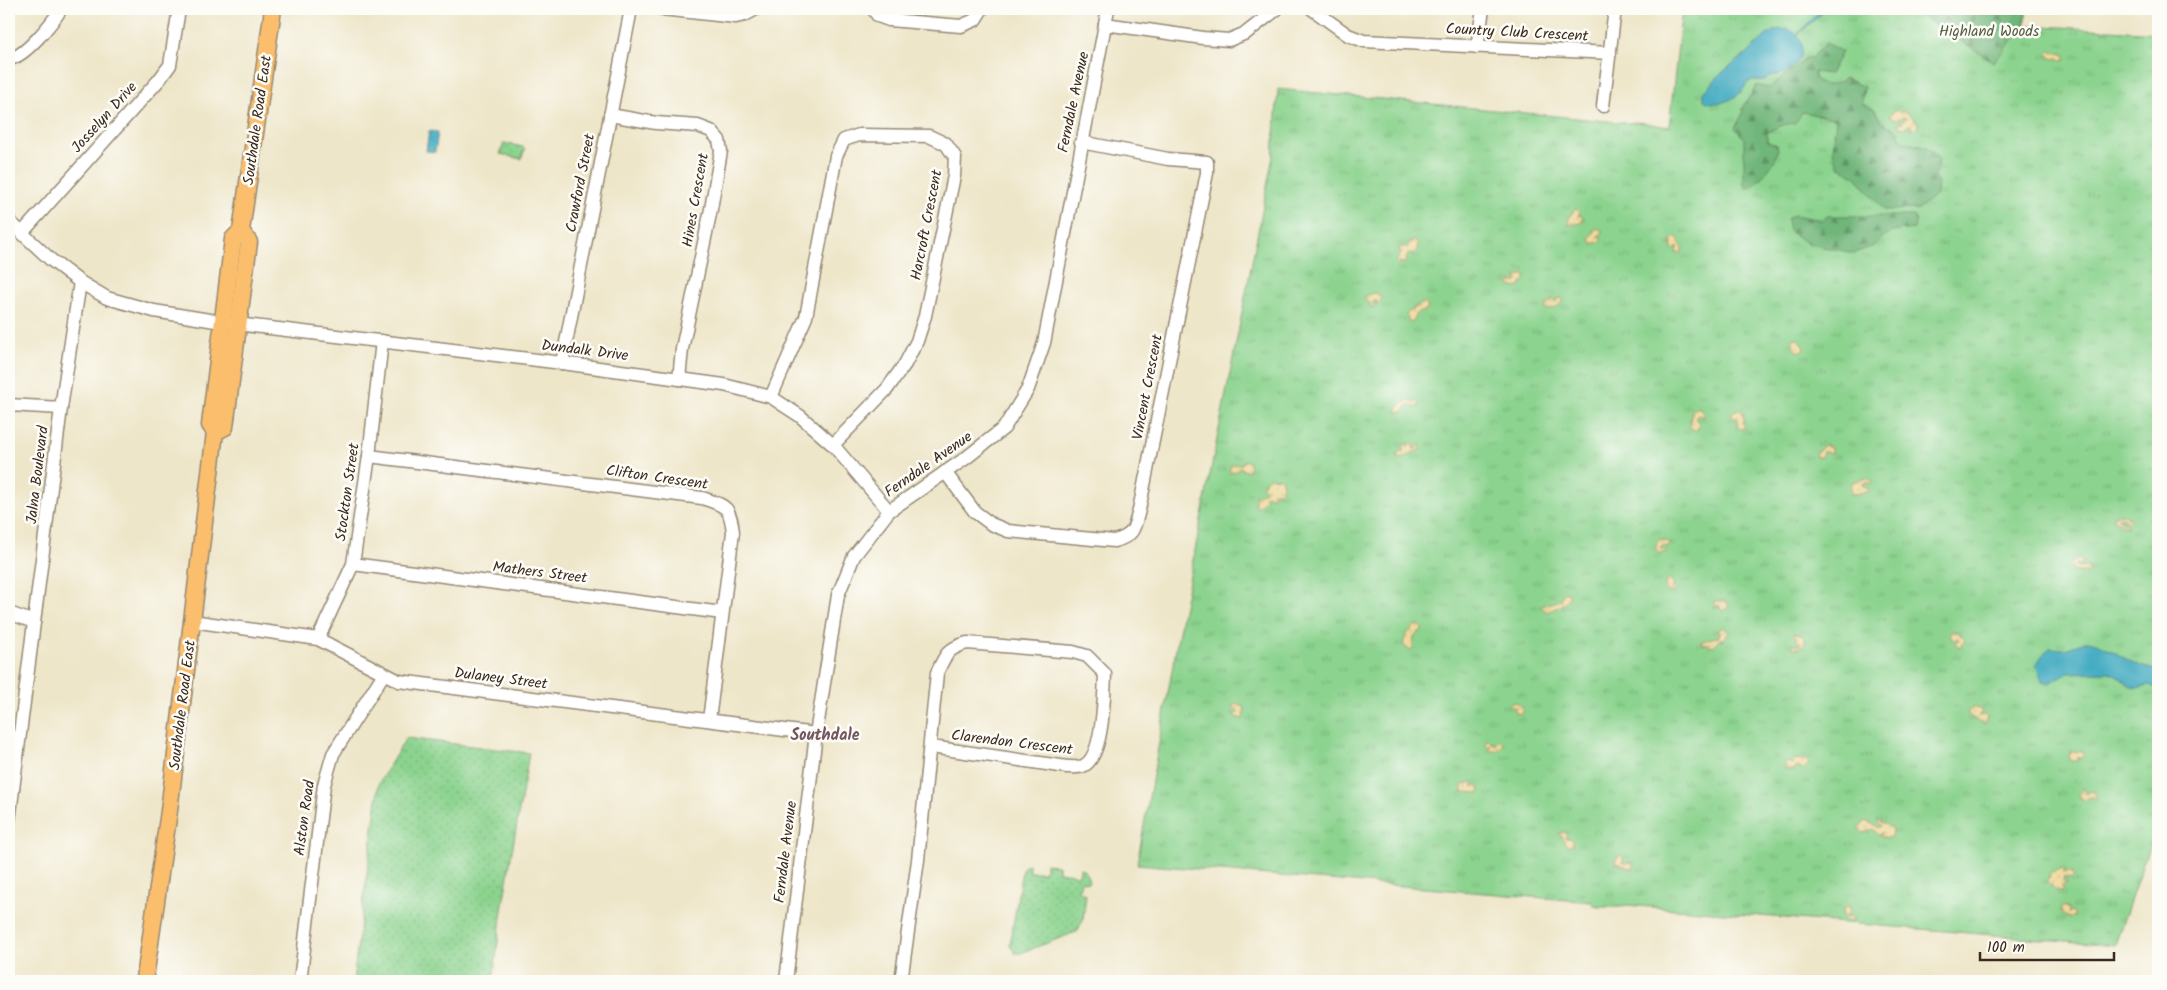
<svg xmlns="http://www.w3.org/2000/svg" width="2167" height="990" font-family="Kalam,sans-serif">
<defs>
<pattern id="grass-tufts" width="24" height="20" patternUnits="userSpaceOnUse" patternTransform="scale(1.25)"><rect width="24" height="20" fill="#8bd38e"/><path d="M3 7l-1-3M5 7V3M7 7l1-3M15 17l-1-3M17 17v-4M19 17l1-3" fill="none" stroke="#79b57a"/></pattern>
<pattern id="forest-firs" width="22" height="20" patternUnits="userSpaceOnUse" patternTransform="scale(1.25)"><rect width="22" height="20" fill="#70b579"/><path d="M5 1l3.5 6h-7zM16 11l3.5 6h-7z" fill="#5d9363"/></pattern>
<pattern id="sand-dots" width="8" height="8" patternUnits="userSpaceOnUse" patternTransform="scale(1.25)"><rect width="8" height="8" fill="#eeda9e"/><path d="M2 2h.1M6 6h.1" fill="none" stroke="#cdbb88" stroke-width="1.8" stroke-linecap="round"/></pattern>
<pattern id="park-dots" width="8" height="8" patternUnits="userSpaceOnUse" patternTransform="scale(1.25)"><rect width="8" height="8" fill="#8bd38e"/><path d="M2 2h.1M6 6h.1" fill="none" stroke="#79b57a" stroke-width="1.8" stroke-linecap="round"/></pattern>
</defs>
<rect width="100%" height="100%" fill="#fdfcf7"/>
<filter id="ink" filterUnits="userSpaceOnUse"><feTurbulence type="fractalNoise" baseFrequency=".02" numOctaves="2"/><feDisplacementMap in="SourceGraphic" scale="10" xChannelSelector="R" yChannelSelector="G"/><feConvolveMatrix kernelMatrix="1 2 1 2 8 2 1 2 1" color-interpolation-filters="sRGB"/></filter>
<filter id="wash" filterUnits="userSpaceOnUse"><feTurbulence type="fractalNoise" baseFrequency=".0096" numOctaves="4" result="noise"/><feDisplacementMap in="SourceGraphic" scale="20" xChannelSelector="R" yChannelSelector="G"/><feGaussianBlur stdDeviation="1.12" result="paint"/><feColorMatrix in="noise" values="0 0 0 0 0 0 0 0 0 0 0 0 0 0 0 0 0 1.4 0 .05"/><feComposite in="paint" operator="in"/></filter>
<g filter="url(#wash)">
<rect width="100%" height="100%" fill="#eee6c9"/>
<path fill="url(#grass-tufts)" stroke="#637e56" d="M1682 9H2026V25L2158 33V820L2115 945 1626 905 1621 907H1598L1594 906 1592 902 1137 864 1181 621 1273 156 1278 89 1628 123C1639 120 1657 126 1669 127Z"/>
<g fill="url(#forest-firs)" stroke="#56704c">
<polygon points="1911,9 2026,9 2025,25 1994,62"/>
<path d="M1826 43 1842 52 1830 74 1814 72 1815 79C1827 87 1832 87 1845 78L1864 87 1862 104 1875 109 1881 122 1896 129 1904 142C1922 145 1930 144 1939 161L1934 176 1938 182 1937 194 1918 209 1884 210 1855 176 1838 166 1833 151 1836 119 1802 112C1794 127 1796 122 1783 125 1778 126 1772 130 1767 133V141L1777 145C1782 159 1761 178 1752 187L1746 188 1744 184V138L1735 128 1744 111 1741 110 1757 85 1769 88 1807 58H1812Z"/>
<polygon points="1794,215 1823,220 1827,216 1914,216 1917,221 1914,229 1895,231 1884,236 1876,245 1855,253 1808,244 1789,231 1787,219"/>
</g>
<g fill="url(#sand-dots)" stroke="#94825e">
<polygon points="2051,51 2066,55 2066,60 2063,61 2059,59 2050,58 2048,54"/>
<polygon points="1897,110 1900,113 1902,110 1908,113 1918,123 1917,128 1911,130 1912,126 1910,125 1903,128 1897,125 1906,118 1904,116 1897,120 1890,116 1893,111"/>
<polygon points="1575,209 1580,212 1578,216 1581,215 1583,219 1581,223 1568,225 1569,217"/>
<polygon points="1596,228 1602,230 1602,234 1598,236 1602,238 1601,241 1593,244 1589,239"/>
<polygon points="1674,237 1677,237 1680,240 1678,242 1682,246 1682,253 1676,253 1677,247 1674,250 1672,248 1671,241"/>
<polygon points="1414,240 1418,244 1417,250 1413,255 1408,254 1405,264 1400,262 1399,265 1396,261 1401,254 1399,248 1408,246 1410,242"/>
<polygon points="1525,274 1525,280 1518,288 1510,286 1510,281 1517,282 1518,280 1516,277"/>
<polygon points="1375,293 1380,295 1381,301 1376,305 1377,301 1374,299 1373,308 1370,307 1370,302 1365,300 1365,296"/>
<path d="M1558 298 1564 299C1562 306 1552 310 1545 310L1546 305 1550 303 1552 299 1557 302Z"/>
<polygon points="1422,303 1427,305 1428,309 1423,312 1419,311 1415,315 1414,321 1410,323 1406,314"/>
<path d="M1797 338 1802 342 1804 348 1802 351C1793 353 1794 345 1792 339Z"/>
<polygon points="1409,400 1419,402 1420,404 1415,406 1408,405 1403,412 1397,412 1397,407"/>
<polygon points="1699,407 1703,413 1703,417 1698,415 1695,418 1699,423 1697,431 1689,427 1692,410"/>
<polygon points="1735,410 1741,410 1744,414 1744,429 1737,428 1738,419 1737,417 1735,419 1731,414"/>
<polygon points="1406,443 1408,446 1409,443 1414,444 1414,450 1420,444 1421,449 1400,459 1397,457 1399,452 1403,451 1403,447"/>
<polygon points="1824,445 1830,447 1832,453 1827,453 1824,451 1821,457 1816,457 1815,453 1821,449"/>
<polygon points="1244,460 1249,462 1250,468 1247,471 1242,470 1242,468 1240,467 1237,471 1229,473 1231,465 1242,464"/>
<polygon points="1269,477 1281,478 1283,485 1281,492 1274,492 1273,496 1267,495 1264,497 1266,499 1259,506 1255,506 1255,497 1266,490 1262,486"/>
<polygon points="1867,478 1872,481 1871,484 1866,482 1862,485 1869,489 1868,492 1853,494 1850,490 1852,489 1850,486 1852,482"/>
<polygon points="2120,513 2127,515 2131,521 2129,523 2124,517 2119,516 2119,521 2124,522 2128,527 2119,524 2113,519 2113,516"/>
<polygon points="1661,539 1670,543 1668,546 1661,546 1661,549 1666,550 1665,553 1659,553 1655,548 1657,543"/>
<polygon points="2076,560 2084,561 2081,565 2076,564 2076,568 2088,567 2089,573 2072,571 2071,562"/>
<polygon points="1669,579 1674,585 1671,589 1677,588 1676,592 1665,591 1665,584"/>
<path d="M1565 592 1570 595C1566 607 1556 607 1547 612L1541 606 1561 600 1562 595Z"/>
<polygon points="1714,601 1725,601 1729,606 1727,609 1722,611 1719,605 1714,607"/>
<path d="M1417 625 1421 626 1422 630 1414 636 1413 648 1410 650 1404 646C1402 639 1410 629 1417 625Z"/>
<polygon points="1723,627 1729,632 1723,642 1723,638 1721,638 1715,645 1709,647 1709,643 1704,645 1700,642 1719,636 1720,633 1717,631"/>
<polygon points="1952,631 1958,633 1965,640 1961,648 1956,644 1959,639 1952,640 1950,633"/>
<polygon points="1795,633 1801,635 1805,639 1805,644 1799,648 1792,648 1793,645 1800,645 1800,642 1796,641 1796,637 1794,635"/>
<polygon points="1512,702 1518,703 1523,710 1521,714 1515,713 1515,707 1509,707"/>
<polygon points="1236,704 1245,708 1243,719 1234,717 1232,713 1236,714 1239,712 1232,706"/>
<polygon points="1974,706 1982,710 1979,716 1985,715 1987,716 1985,724 1979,722 1968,715 1968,711"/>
<polygon points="1489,740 1496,746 1496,741 1503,742 1504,744 1497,751 1489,751 1491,746 1486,746 1486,741"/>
<polygon points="2072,750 2077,752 2081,750 2085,755 2082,758 2077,756 2077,761 2071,761 2069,757"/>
<polygon points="1794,759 1806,760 1809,764 1803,770 1798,767 1793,770 1785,769 1785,761 1793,764"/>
<polygon points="1471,782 1474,784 1472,787 1476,785 1480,787 1480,793 1463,792 1463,785"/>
<polygon points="2083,788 2086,794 2090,791 2095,792 2096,800 2090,796 2088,800 2082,799 2079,794"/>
<polygon points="1878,820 1892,828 1891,837 1888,838 1881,836 1881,832 1879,836 1873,829 1863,833 1859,828 1865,821 1879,827 1881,826 1877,821"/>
<polygon points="1563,832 1567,834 1565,838 1570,838 1573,841 1572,845 1567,845 1559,833"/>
<polygon points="1621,855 1623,856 1623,861 1625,863 1633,862 1633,869 1616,863 1616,858"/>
<polygon points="2062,868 2064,873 2069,871 2074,876 2070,879 2064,877 2063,881 2067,883 2061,887 2063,890 2061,891 2055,890 2048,881 2051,872"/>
<path d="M1847 906 1851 907 1849 910 1850 913 1847 914 1846 916H1852V921H1847C1842 916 1841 910 1847 906Z"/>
<polygon points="2063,906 2069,909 2068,914 2072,912 2075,916 2070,919 2061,914 2061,909"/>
</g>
<g fill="url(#park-dots)" stroke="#637e56">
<polygon points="504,143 523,147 525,149 521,159 500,154"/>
<polygon points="406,738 529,753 502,910 493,981 353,981 379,783"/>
<path d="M1029 864V872H1045V864L1058 865V872L1079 875 1080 868C1087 870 1088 877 1089 883L1081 881 1079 892 1086 894 1083 921 1076 932 1021 953H1015L1010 945 1022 870 1025 866Z"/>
</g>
<g fill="#42abc1" stroke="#3e6a70">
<path d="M1822 9H1827L1797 35C1811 53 1791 78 1771 75L1765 80 1749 81C1745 86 1743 91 1739 94 1731 101 1713 107 1704 100V92C1711 86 1716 78 1723 72 1730 65 1740 60 1748 53 1762 40 1774 20 1797 34Z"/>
<polygon points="429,131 438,132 435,152 426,151"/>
<path d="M2088 641C2113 645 2135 672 2158 668V690L2150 685 2137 688 2131 687 2118 676 2109 672 2067 673 2049 683 2042 680 2036 665 2043 654 2050 648 2065 649Z"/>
</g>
</g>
<g filter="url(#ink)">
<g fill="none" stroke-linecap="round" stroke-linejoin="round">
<g stroke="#948874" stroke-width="15">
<g id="minor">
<polyline points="662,9 736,17 745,15 756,9"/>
<polyline points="873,9 878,16 889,20 961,26 975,20 982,9"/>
<polyline points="1312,9 1348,35 1364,41 1610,53"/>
<polyline points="1105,24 1203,38 1229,40 1246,33 1277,9"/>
<polyline points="1477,47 1483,9"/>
<path d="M9 59C25 57 52 23 61 9"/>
<polyline points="1603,106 1615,9"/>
<polyline points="610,115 656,123 698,126 711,131 719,140 721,151 711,209 682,349 679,379"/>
<polyline points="9,221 51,260 80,282 107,298 154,311 228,323 562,363 724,385 771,397 800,416 833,445 889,511"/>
<polyline points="22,233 159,80 170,65 179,9"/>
<polyline points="562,363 631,9"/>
<polyline points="771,397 806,317 836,156 844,140 859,135 929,136 946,144 955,157 954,176 925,316 917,341 905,364 887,389 833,445"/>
<polyline points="9,405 61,408"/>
<path d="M369 456 702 498C726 506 730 506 733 532L709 720"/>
<path d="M945 472 975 512 991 524 1008 531 1114 541C1134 536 1134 529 1139 510L1207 173V162L1168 159 1081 142"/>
<polyline points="353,564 722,613"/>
<polyline points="9,613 34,622"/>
<polyline points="192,621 318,639 399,681 816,734"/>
<polyline points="318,639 353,564 369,456 382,341"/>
<polyline points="9,821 61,408 80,282"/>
<polyline points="300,981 324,785 333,754 383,675"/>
<polyline points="786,981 816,734 838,595 854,556 889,511 966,458 1004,428 1028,389 1044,343 1108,9"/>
<path d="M901 981 918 860 937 673C945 655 948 648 967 643L1073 652 1087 656 1105 674C1104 694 1104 757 1083 766 1079 768 1071 767 1067 767L931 747"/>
</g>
</g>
<g stroke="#948874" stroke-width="19">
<g id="major">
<polyline points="215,432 225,427 249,242 241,231"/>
<polyline points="148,981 145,978 169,811 215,432 210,425 233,239 241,231 273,9"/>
</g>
</g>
<use href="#minor" stroke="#fff" stroke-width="12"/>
<use href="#major" stroke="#fabe6d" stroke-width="16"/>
</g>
</g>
<g text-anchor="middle" stroke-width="5" stroke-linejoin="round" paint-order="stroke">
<g font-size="15" fill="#535d40" stroke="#fdfcf7">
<text x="1989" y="36">Highland Woods</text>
</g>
<g font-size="15" fill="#3b2a1e" stroke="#fdfcf7">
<text transform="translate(1517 32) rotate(3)" y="5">Country Club Crescent</text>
<text transform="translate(1073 102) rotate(-78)" y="5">Ferndale Avenue</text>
<text transform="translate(104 117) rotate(-48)" y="5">Josselyn Drive</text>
<text transform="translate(257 120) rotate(-82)" y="5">Southdale Road East</text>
<text transform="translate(580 183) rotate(-79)" y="5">Crawford Street</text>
<text transform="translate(695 200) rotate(-80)" y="5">Hines Crescent</text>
<text transform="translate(926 225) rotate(-79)" y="5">Harcroft Crescent</text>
<text transform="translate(585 350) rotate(7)" y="5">Dundalk Drive</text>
<text transform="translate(1147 387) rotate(-79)" y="5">Vincent Crescent</text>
<text transform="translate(928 464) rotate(-35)" y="5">Ferndale Avenue</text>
<text transform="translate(37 475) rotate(-83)" y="5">Jalna Boulevard</text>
<text transform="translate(657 477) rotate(8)" y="5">Clifton Crescent</text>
<text transform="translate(347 492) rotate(-82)" y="5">Stockton Street</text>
<text transform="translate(540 572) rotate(7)" y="5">Mathers Street</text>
<text transform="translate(501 678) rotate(7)" y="5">Dulaney Street</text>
<text transform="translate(182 705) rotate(-83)" y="5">Southdale Road East</text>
<text transform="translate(1012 742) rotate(7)" y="5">Clarendon Crescent</text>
<text transform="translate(304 818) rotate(-82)" y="5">Alston Road</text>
<text transform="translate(785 852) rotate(-83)" y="5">Ferndale Avenue</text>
</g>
<g font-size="16" font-weight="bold" fill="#735761" stroke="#fdfcf7">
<text x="825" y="740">Southdale</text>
</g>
</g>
<rect width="2167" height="990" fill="none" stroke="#fdfcf7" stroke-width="30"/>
<path d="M1980 952v8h134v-8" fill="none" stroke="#3b2a1e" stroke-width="2.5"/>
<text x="1987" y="952" font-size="15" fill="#3b2a1e" stroke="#fdfcf7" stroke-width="4" paint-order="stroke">100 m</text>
</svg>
